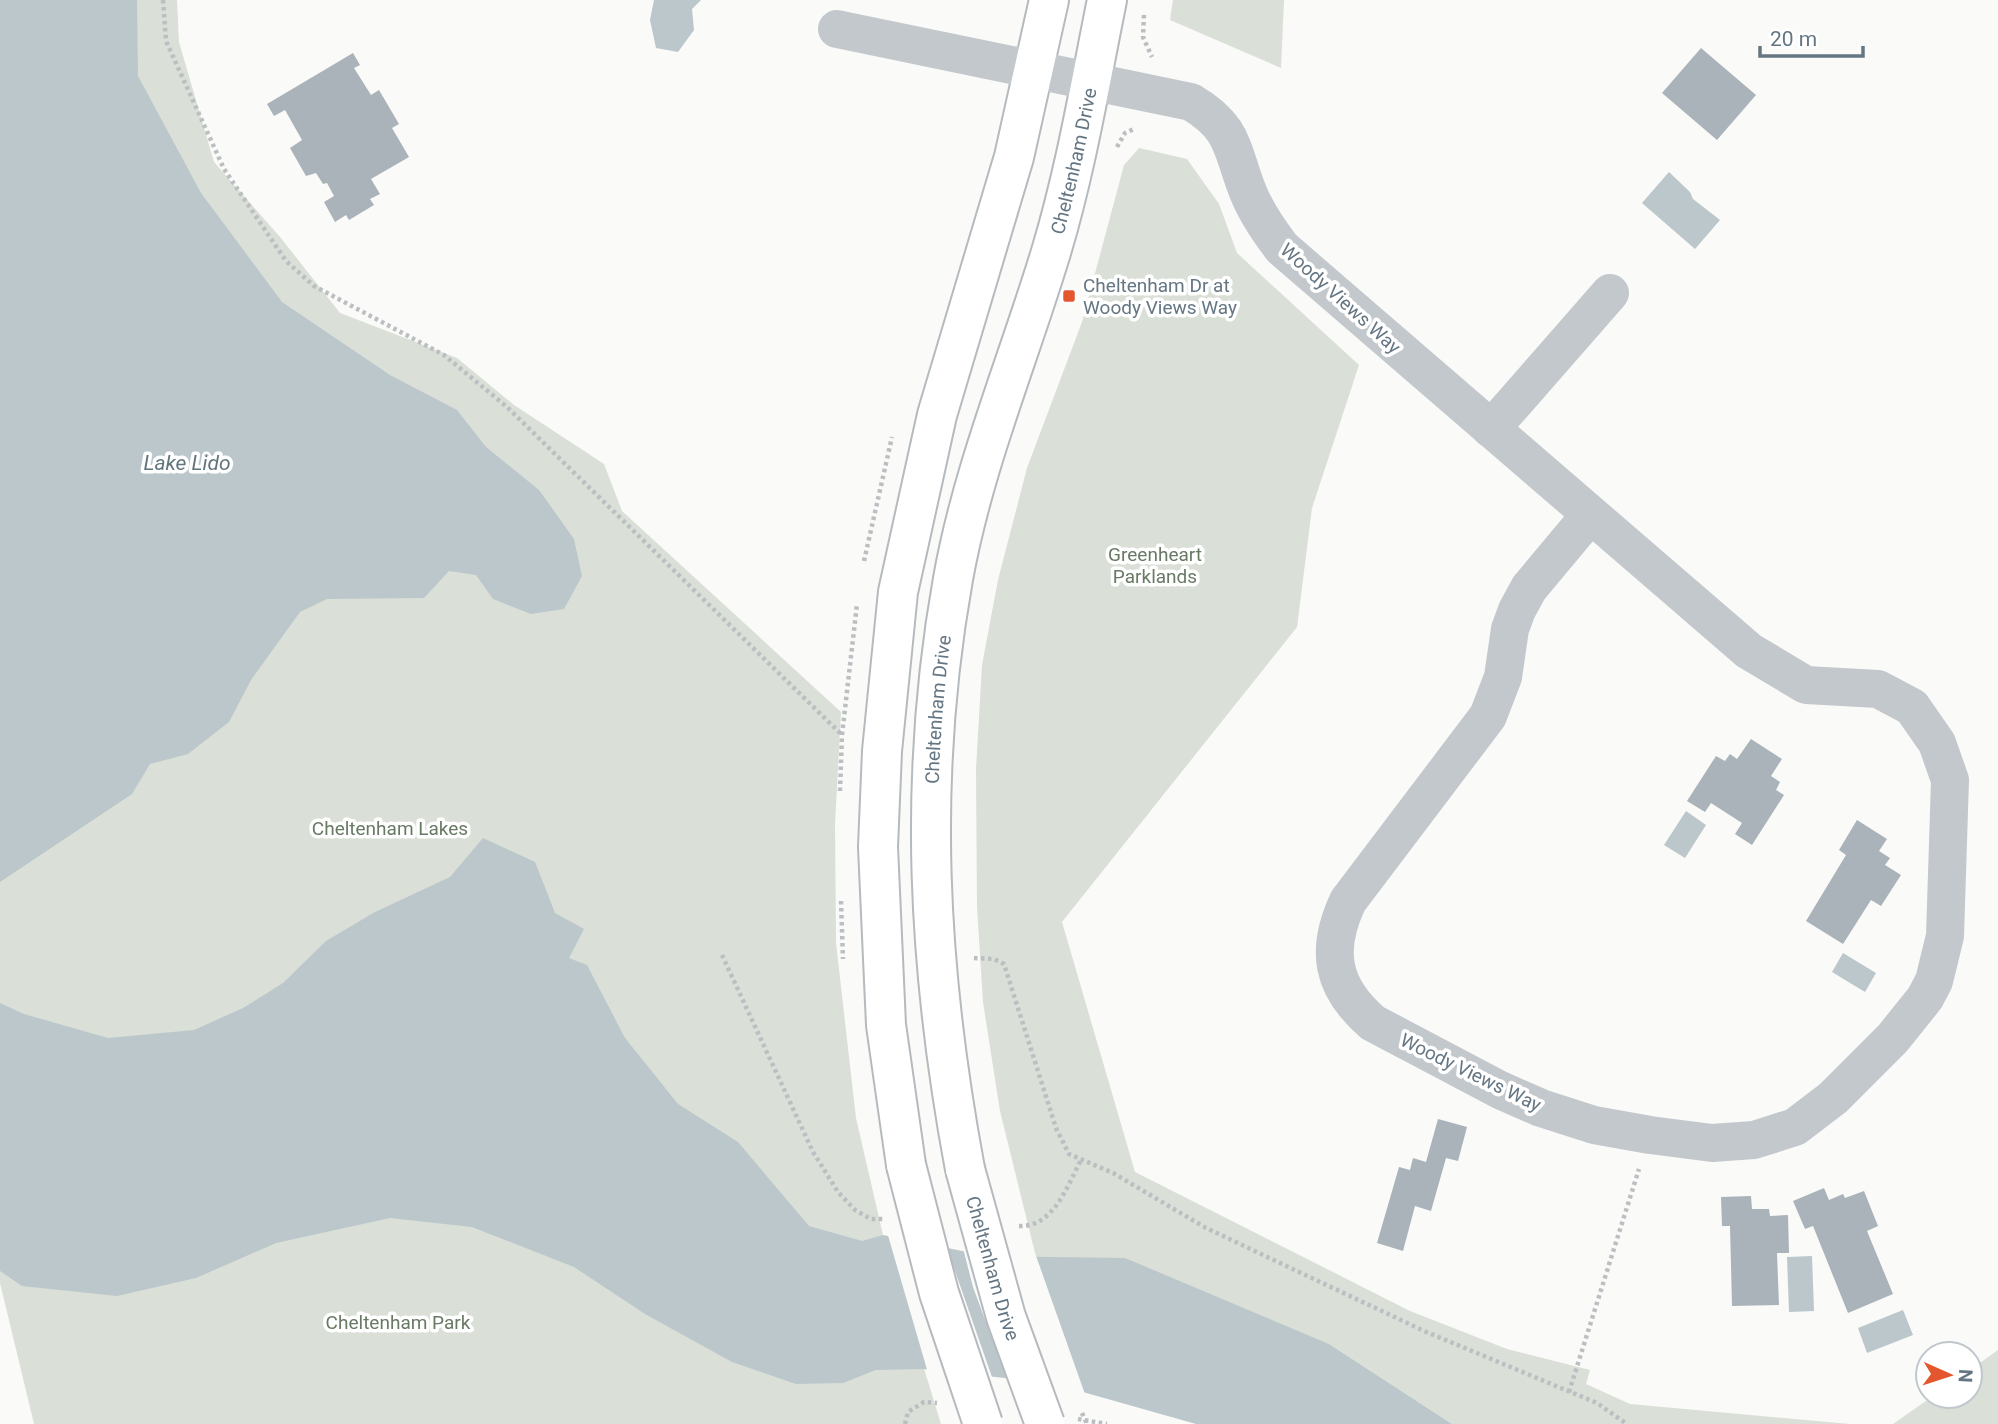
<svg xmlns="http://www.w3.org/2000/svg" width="1998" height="1424" font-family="Roboto,sans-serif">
<rect width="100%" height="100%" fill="#fafaf8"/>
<g fill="#dadfd7">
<polygon points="0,0 177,0 179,42 214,162 280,237 340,313 457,358 514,405 604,464 622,511 841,712 835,824 836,943 856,1118 883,1235 941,1424 34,1424 0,1283"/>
<polygon points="1173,0 1284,0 1281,68 1170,20"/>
<polygon points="1139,148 1187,159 1219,204 1237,253 1359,365 1312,508 1297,627 1062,922 1135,1172 1410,1311 1507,1349 1590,1370 1586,1384 1630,1404 1850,1424 1452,1424 1329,1344 1036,1257 1000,1111 983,1002 977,907 976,769 982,665 998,580 1027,468 1082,322 1124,165"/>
<polygon points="1998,1350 1998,1424 1893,1424 1933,1396 1970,1396 1970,1370"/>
</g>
<g fill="#bbc7cb">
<polygon points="0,0 137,0 138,76 201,193 282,302 390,375 457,410 486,447 539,490 574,539 582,576 564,609 531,614 493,599 476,575 449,571 424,598 327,599 300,612 251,680 229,722 188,754 150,764 132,794 0,882"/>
<polygon points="654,0 701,0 692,9 694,30 678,52 656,48 650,20"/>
<polygon points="1669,172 1690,192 1693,199 1720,220 1695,249 1642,203"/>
<polygon points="1686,811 1706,825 1685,858 1664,845"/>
<polygon points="483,838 535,862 555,913 584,929 569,958 587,965 625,1038 678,1104 738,1142 809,1226 862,1241 883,1235 987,1256 1125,1258 1329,1344 1452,1424 1196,1424 1051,1383 923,1369 876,1370 843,1383 796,1384 732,1362 645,1314 574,1267 472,1227 390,1218 276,1243 196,1278 117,1296 22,1286 0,1271 0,1003 24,1014 108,1038 194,1030 243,1008 283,983 326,941 375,912 450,877"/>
<polygon points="1843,953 1876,973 1865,992 1832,972"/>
<polygon points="1812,1256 1814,1311 1789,1312 1787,1257"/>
<polygon points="1903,1310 1913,1335 1867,1353 1858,1328"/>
</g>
<g fill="#fafaf8">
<polygon points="887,1232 946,1245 993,1380 928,1373"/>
<polygon points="963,1248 988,1253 1035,1253 1086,1397 1050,1387 1008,1382 973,1287"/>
</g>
<g fill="#aab3b9">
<polygon points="1701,48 1756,95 1717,140 1662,93"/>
<polygon points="353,53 360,65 354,68 371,95 379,90 399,124 392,128 409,157 371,179 380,194 370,199 374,205 349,220 346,215 335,222 324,202 334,196 327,183 323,184 316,173 306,176 290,148 302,140 285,110 274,116 267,104"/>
<polygon points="1751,739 1782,759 1771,776 1780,782 1776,790 1784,795 1752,845 1735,834 1742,823 1711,803 1705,812 1687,801 1716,756 1725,761 1730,754 1737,759"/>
<polygon points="1857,820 1887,839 1879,851 1890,858 1885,865 1901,875 1881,906 1871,900 1843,944 1806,921 1846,855 1839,850"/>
<polygon points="1438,1119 1467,1127 1458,1161 1446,1158 1431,1211 1415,1206 1403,1251 1377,1243 1399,1167 1410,1170 1413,1158 1426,1162"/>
<polygon points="1824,1188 1829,1200 1843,1194 1845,1198 1864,1191 1878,1226 1867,1231 1893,1294 1848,1313 1813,1226 1805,1229 1793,1201"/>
<polygon points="1751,1196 1752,1209 1769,1209 1770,1216 1788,1215 1789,1253 1777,1253 1779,1305 1732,1306 1730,1226 1722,1226 1721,1197"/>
</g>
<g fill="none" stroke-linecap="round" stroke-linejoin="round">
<g stroke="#b5babe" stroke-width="42">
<g id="major">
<polyline points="906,1165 886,1025 878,847 882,751 898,592 937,415 1014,157 1049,0"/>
<path id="s1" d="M965 1169C928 971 917 779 953 579 973 467 1018 361 1051 252 1076 169 1090 84 1107 0"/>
</g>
</g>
<g stroke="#bbbfc2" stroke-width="4.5" stroke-dasharray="3.5 3.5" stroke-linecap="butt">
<polyline points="163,0 166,41 224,169 286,261 314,286 444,355 507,407 842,735"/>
<polyline points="1144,15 1143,37 1152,57"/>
<polyline points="1117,147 1125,133 1134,129"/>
<polyline points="864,561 892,437"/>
<polyline points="840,791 842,735 857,604"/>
<polyline points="841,901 843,959"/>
<polyline points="722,955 813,1152 838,1192 855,1210 871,1219 884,1219"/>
<polyline points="974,958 994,959 1004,964 1056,1128 1069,1154 1113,1173 1206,1228 1424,1331 1597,1403 1627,1424"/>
<path d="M1019 1226C1054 1227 1067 1186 1081 1160"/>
<polyline points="1569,1392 1639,1169"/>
<polyline points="1078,1419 1107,1424"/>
<polyline points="905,1424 908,1412 924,1402 937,1403"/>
</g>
<g stroke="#c3c8cc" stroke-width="38">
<path d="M837 29 1191 102C1235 128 1231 149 1248 192 1256 212 1269 231 1282 248L1749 651 1806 685 1878 689 1912 707 1937 743 1950 780 1945 936 1934 981 1925 998 1893 1038 1833 1098 1795 1127 1754 1140 1712 1143 1650 1135 1594 1125 1541 1108 1500 1090 1373 1023C1331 987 1325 950 1348 901L1488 716 1503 677 1510 629 1517 610 1529 588 1590 515"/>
<polyline points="1491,429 1610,293"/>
</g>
<use href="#major" stroke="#fff" stroke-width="38"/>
<g stroke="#b5babe" stroke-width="42" stroke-linecap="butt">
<g id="major-bridge">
<polyline points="906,1165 939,1293 983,1424"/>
<path id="s2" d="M965 1169 1006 1317 1045 1424"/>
</g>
</g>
<polyline stroke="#bbbfc2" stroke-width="4.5" stroke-dasharray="3.5 3.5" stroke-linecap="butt" points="1082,1413 1087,1424"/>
<use href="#major-bridge" stroke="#fff" stroke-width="38"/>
</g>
<rect fill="#e4572e" stroke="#fff" stroke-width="2.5" x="1062" y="289" width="14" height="14" rx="3.5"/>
<g text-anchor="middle" stroke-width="7" stroke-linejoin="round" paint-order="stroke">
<g font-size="19" fill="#657683" stroke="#fff">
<text dy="7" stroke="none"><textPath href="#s1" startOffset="1029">Cheltenham Drive</textPath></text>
<text transform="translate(1341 298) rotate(42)" y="7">Woody Views Way</text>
<text dy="7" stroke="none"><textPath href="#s1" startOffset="462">Cheltenham Drive</textPath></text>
<text transform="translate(1471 1072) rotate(26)" y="7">Woody Views Way</text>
<text dy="7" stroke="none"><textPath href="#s2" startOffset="103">Cheltenham Drive</textPath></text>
</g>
<g font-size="19" fill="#657683" stroke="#fff" text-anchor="start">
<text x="1083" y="292">Cheltenham Dr at<tspan x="1083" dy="22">Woody Views Way</tspan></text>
</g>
<g font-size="19" fill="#687a64" stroke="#fff">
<text x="1155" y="561">Greenheart<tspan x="1155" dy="22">Parklands</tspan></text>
<text x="390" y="835">Cheltenham Lakes</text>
<text x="398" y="1329">Cheltenham Park</text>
</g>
<g font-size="21" font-style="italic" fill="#60757c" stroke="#fff">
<text x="187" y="470">Lake Lido</text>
</g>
</g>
<g transform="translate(1949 1375) rotate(93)"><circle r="33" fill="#ffffff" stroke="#c1c8cd" stroke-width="2"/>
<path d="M0-5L12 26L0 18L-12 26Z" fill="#e4572e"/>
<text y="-10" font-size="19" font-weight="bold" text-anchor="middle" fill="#657683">N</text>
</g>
<path d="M1760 46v10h103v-10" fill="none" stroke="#657683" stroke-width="3.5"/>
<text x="1770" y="46" font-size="21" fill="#657683" stroke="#ffffff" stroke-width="5" paint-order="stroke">20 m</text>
</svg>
